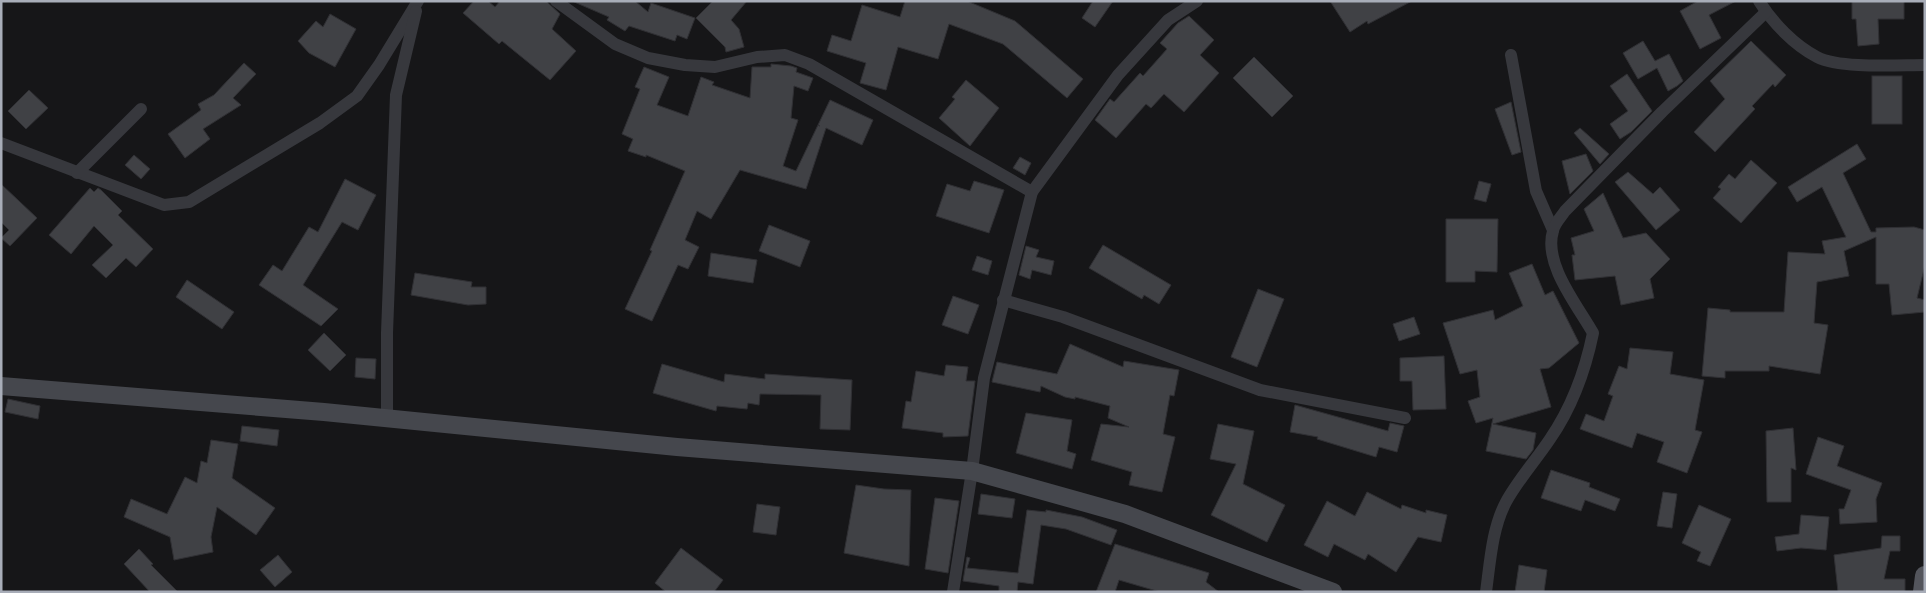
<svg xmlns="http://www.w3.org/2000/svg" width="1926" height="593" font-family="'Space Grotesk',sans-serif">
<rect width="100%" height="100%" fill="#161618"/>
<g fill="#404145" stroke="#303034">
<polygon points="474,1 488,1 495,7 500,1 546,1 560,14 552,29 576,51 550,80 502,41 499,44 463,13"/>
<polygon points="572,1 635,1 648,12 651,3 695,18 687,39 677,35 675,41 629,26 625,31 607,20 609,17"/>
<polygon points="713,1 747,1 731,20 739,29 744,47 726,52 725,47 696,18"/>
<polygon points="905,1 967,1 1015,21 1083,79 1067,98 1003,44 949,24 938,59 898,47 886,90 860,83 866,63 827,51 832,35 851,41 862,5 900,17"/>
<polygon points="1093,1 1113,1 1095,27 1082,18"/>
<polygon points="1330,1 1412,1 1368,24 1367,21 1350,32"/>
<polygon points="1698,1 1736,1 1709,15 1721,38 1700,49 1680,11"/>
<polygon points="1852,1 1904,1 1904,19 1878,19 1879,44 1858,46 1856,19 1852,19"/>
<polygon points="330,14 356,29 335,67 309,53 298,41 316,21 323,27"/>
<polygon points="1189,16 1214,40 1200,55 1219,73 1184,112 1164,94 1151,108 1146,104 1116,138 1095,120 1110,99 1114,102 1140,73 1143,76 1167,49 1160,43 1178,23"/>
<polygon points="1643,41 1655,61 1669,54 1683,81 1677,86 1668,91 1657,68 1638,79 1623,53"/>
<polygon points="1751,41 1786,75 1775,87 1773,84 1752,106 1755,109 1715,152 1694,132 1725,99 1710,81"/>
<polygon points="1254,57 1293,96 1272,117 1233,78"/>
<polygon points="244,63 256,74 233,98 241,105 203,129 210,139 185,158 168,134 201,110 198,104 214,95"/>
<polygon points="771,64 791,66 797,68 796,72 813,78 808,91 794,86 791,118 798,120 783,166 796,171 818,125 820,126 818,125 830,100 873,120 862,145 826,128 806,189 740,170 711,219 697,211 685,240 699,247 688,269 678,265 652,321 625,309 652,251 650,250 685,171 646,155 646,157 628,151 633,139 622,134 640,89 635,87 644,67 669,77 657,105 688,116 701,77 714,82 712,85 750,98 752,67 771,67"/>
<polygon points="1627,74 1652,111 1631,132 1620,139 1610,124 1628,111 1610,86"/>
<rect x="1872" y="76" width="30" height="48"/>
<polygon points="966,80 999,108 970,146 939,118 955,99 952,97"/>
<polygon points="29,90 48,108 26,129 8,111"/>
<polygon points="1511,102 1521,152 1512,155 1495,109"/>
<polygon points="1580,128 1609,154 1600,164 1574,133"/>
<polygon points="1857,144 1866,159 1843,173 1871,232 1876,232 1876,228 1914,227 1925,230 1925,265 1917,298 1925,300 1925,312 1892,315 1889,284 1876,284 1876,237 1844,251 1849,276 1817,282 1814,323 1828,325 1820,374 1769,366 1769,371 1725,371 1725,378 1702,376 1708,308 1730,310 1730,312 1784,312 1788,252 1825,254 1822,241 1846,237 1822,187 1797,202 1788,187"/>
<polygon points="1586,154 1593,171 1570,194 1562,161"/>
<polygon points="134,155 150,169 141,179 125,165"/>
<polygon points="1020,157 1031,163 1025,175 1013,168"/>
<polygon points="1751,160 1777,183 1741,223 1713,198 1721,189 1718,187 1729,174 1735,179"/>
<polygon points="1628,172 1653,194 1660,187 1680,210 1656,230 1615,182"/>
<polygon points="345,179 376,195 358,230 342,222 303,285 338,309 321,326 259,285 273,265 282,271 309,227 318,232"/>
<polygon points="974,181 1004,190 989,233 936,216 947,184 970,191"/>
<polygon points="1479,181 1491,184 1486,202 1474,199"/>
<polygon points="1,184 37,218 10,246 1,238 9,230 1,222"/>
<polygon points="90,188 94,192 98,188 101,190 122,211 118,215 153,249 136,267 126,258 106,278 92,265 113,245 94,226 71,254 49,235"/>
<polygon points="1603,193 1623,238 1646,233 1670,259 1650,279 1654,298 1621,305 1615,276 1575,280 1572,255 1575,255 1571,238 1594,231 1584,209"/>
<polygon points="1446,219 1498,219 1497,272 1475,271 1475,282 1446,282"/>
<polygon points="769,225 810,241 800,267 759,251"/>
<polygon points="1103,245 1171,285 1159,304 1144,295 1142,299 1089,268"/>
<polygon points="1026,246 1039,250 1036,257 1054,261 1051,275 1032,270 1030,279 1019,275"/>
<polygon points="711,253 757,260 753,283 708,276"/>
<polygon points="977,256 992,261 988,275 972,270"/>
<polygon points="1532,264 1545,295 1553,291 1579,343 1549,368 1540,369 1551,407 1493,424 1536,433 1533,450 1526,459 1486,451 1493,418 1476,423 1468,401 1480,397 1477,370 1460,374 1443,323 1493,310 1495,320 1523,306 1509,273"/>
<polygon points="415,273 472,282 471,287 486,287 486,304 468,305 411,295"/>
<polygon points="187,280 234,312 222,329 176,297"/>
<polygon points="1258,289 1284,299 1257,367 1231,357"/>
<polygon points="953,296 979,305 968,334 942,325"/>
<polygon points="1414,317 1420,334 1399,341 1393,324"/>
<polygon points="324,333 346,355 330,371 308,350"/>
<polygon points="1070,344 1123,367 1124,361 1179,370 1174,396 1170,395 1163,434 1175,437 1162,492 1129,485 1132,472 1091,460 1101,424 1129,427 1108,418 1110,406 1075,397 1075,399 1065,397 1041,386 1040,392 992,382 997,362 1057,374"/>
<polygon points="1630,348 1673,352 1670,374 1704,380 1695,430 1702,432 1687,473 1657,462 1664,442 1637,433 1632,448 1580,429 1586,414 1604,421 1613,396 1608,394 1619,366 1627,369"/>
<polygon points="1444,356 1446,409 1413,410 1412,381 1400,381 1400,358"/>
<polygon points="356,358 376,359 375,379 355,377"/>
<polygon points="662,364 724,382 725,374 765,379 765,374 852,380 850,430 820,429 821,395 760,394 759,405 748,403 747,409 717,406 716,411 653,393"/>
<polygon points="946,365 968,367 966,381 975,381 968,436 943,437 943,433 902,428 906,401 911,402 916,371 944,376"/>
<polygon points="8,399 40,406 38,419 5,412"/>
<polygon points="1295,405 1388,431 1390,423 1404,426 1397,452 1379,447 1376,457 1317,439 1318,437 1290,432"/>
<polygon points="1026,413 1072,420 1067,451 1076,454 1072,469 1016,453"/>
<polygon points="1218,424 1254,431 1243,484 1285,505 1267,542 1211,515 1236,464 1210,459"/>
<polygon points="242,426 279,430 277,446 240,441"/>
<polygon points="1793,428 1796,470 1791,468 1791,502 1767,502 1766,431"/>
<polygon points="1818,437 1844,446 1837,466 1882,483 1876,499 1877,522 1840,524 1839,509 1844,509 1851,490 1806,474"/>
<polygon points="211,440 238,444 232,478 275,508 256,535 217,507 211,537 213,552 174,560 170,537 124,517 131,499 167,514 185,477 197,483 201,461 207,463"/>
<polygon points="1551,470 1590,483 1589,487 1620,499 1615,511 1585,500 1581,511 1541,498"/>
<polygon points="856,485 884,489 911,490 909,566 844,553"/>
<polygon points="1367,492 1401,509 1402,505 1426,513 1426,510 1447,515 1441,542 1418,537 1396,572 1368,554 1365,560 1334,544 1328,557 1304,545 1327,501 1355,516"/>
<polygon points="1663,492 1677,494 1672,528 1657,526"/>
<polygon points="981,494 1015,499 1012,518 978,514"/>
<polygon points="935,498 959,501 948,573 925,569"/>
<polygon points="757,504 780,507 776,535 753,532"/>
<polygon points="1699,505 1731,519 1710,566 1697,561 1701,552 1682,543"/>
<polygon points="1027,510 1046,512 1046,510 1082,517 1117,530 1111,545 1066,529 1041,525 1033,584 1018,582 1017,592 999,592 999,586 963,581 967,557 970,558 967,568 1018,573"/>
<polygon points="1801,515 1829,517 1826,550 1801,548 1777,551 1775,537 1799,534"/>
<polygon points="1882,536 1900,536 1900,551 1890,551 1884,579 1905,579 1905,592 1838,592 1834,555 1881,548"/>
<polygon points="1115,544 1209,573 1206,582 1219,592 1160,592 1119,580 1115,592 1096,592"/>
<polygon points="681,548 723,580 714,592 666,592 655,583"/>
<polygon points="139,549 153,564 151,565 178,592 150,592 124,564"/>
<polygon points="278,555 292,572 275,587 260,570"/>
<polygon points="1519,565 1547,570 1544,592 1515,592"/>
</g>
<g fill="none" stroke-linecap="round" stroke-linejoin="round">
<g stroke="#37383d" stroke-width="12">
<polyline points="556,1 615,44 648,58 685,65 715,67 757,57 785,55 809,64 1032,192"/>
<path d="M1759 1C1773 23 1794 45 1817 57 1840 69 1898 65 1925 65"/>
<polyline points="1511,55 1536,191 1553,230"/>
<polyline points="1,143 164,205 189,202 320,123 357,96 379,65 418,1"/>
<polyline points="77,173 141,109"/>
<polyline points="1003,300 1063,317 1260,390 1405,418"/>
<polyline points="387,418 387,333 396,95 416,11"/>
<polyline points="953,592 972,471 984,378 1032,192 1118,75 1168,20 1197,1"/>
<path d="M1486 592C1490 563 1492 528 1506 502 1518 480 1536 460 1550 439 1572 407 1585 372 1593 333 1578 306 1543 264 1553 231 1554 224 1561 217 1565 211L1662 112 1766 12"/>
</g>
<polyline stroke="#45474d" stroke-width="18" points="1,386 324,412 677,447 972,471 1125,514 1333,592"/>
<polyline stroke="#53555c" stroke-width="20" points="1923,592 1925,576"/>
</g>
<rect width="1926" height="593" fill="none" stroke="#a8adb8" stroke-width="5"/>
</svg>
